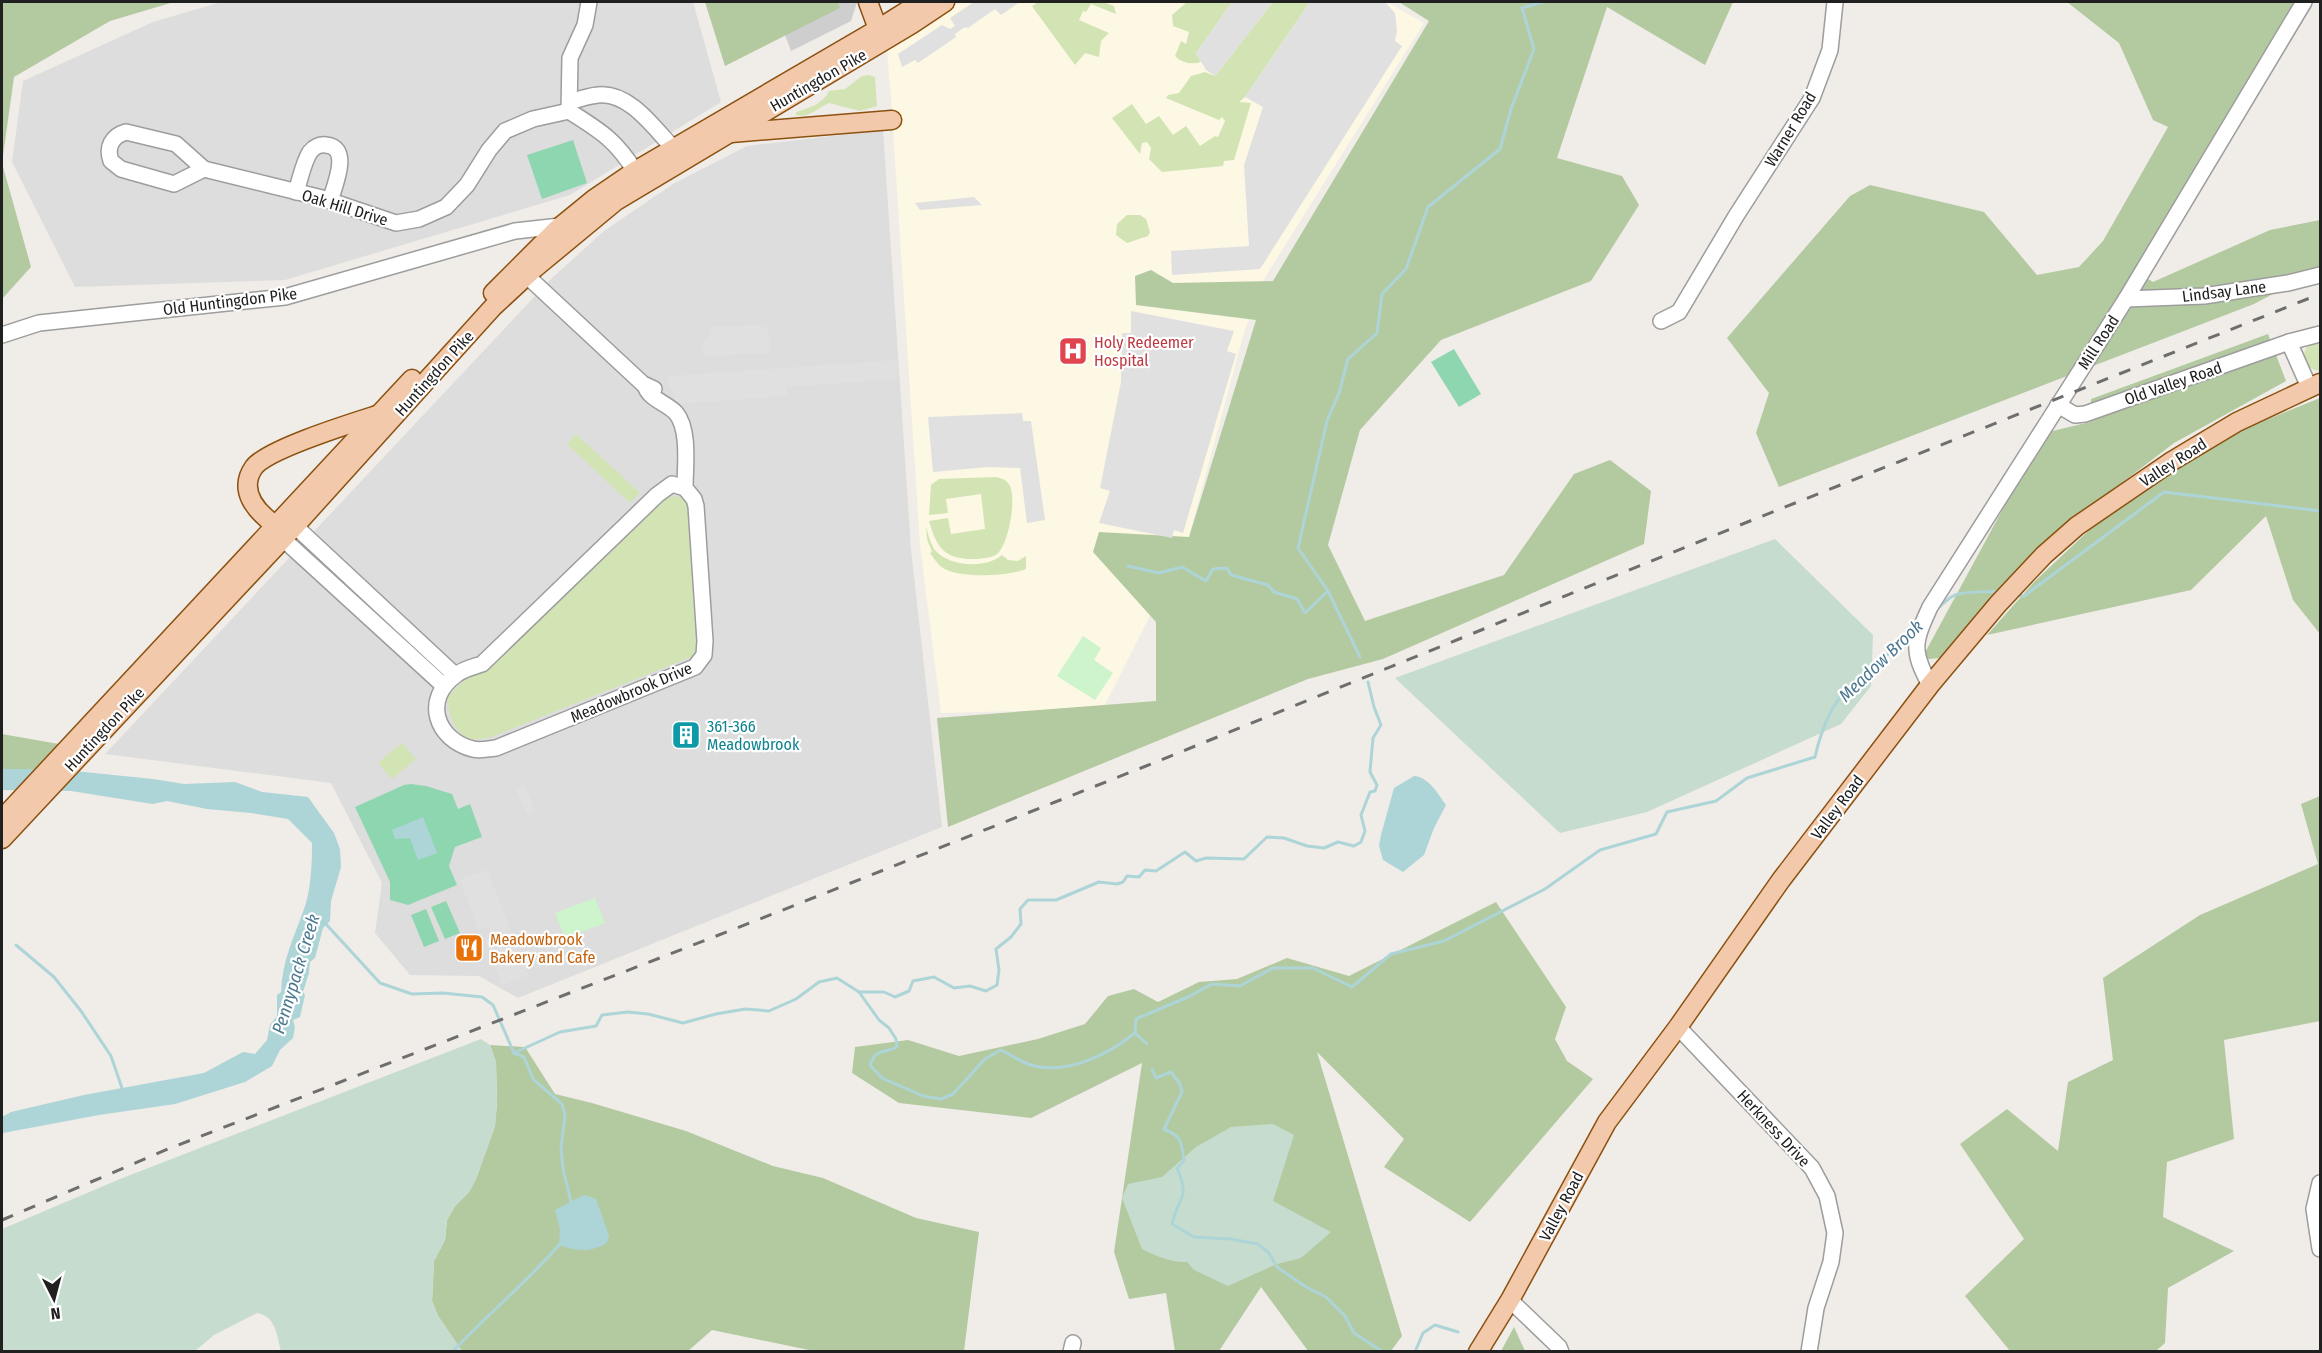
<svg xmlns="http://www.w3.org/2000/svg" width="2322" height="1353" font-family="'Fira Sans Condensed',sans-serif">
<rect width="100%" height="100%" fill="#f0ece8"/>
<g fill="#dedddd">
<polygon points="221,2 693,2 721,102 570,195 285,280 75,287 12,162 23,81 153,22"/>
<polygon points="883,130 911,549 942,827 518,998 479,976 410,975 375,933 382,883 331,783 105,754 551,279 604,231 673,184 747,146"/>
</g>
<polygon fill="#fcf8e4" points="945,2 1387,2 1424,23 1264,279 1244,333 1188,540 1103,709 941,713 920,545 891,99 887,51 883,42"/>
<polygon fill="#cecece" points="773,2 857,2 851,21 791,51"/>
<g fill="#d2e4b3">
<polygon points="1038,2 1103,2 1114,6 1116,14 1091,4 1086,12 1083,11 1079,20 1109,33 1101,41 1099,57 1085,53 1075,65 1034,9 1032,6"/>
<path d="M1187 2H1232L1196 53 1201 62C1192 65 1182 63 1175 56L1181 41 1186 44 1189 32 1173 26 1172 15Z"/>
<polygon points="1273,2 1310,2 1245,97 1239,102 1251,103 1234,160 1224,161 1223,166 1162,172 1149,159 1151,148 1147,142 1142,143 1140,154 1112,118 1132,104 1146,124 1159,116 1173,135 1186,126 1200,146 1215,136 1218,137 1225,121 1222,117 1219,120 1166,98 1168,95 1179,93 1191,76 1205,72 1215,76"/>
<path d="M869 75 875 77 877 106 860 111 829 103C819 108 806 119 796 115V112C809 108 823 104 829 91L845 89 862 76Z"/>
<polygon points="1127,215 1140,215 1146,219 1150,232 1148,236 1127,243 1116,235 1117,224"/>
<path d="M2320 340V371C2299 369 2298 344 2320 340Z"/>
<polygon points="576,434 640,493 630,503 567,444"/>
<path d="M996 477C1000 478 1005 479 1008 483 1018 493 1009 543 998 553 993 558 984 558 977 559 945 560 937 549 929 521L948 518 951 534 985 529 981 494 946 499 948 513 929 515 931 485 939 479Z"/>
<path d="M676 496 683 498 688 507 696 646 693 656 494 736C461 747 451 728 447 699 460 682 467 677 488 670L667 498Z"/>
<path d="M926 526C928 534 930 542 934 549 948 567 986 569 1002 555L1008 560 1018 561 1026 556V569C1009 576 959 579 943 568 937 564 934 558 930 553L932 552 927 539Z"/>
<polygon points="402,743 416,759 392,779 378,763"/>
</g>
<g fill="#b3caa1">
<polygon points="2,2 174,2 110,21 14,77 2,163 31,267 2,299"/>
<polygon points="705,2 838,2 840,8 725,66"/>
<polygon points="1399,2 1733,2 1705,65 1607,7 1557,158 1622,176 1639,205 1591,281 1441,340 1360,430 1328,545 1365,621 1504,575 1574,474 1610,460 1651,491 1644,544 1383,659 1308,679 948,827 937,718 1156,701 1156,622 1093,552 1099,532 1189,537 1256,320 1136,305 1135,276 1151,270 1173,283 1273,281 1429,21"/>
<polygon points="2067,2 2294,2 2137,272 2153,282 2270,230 2320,220 2320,269 2254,304 1779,487 1756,433 1769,393 1727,338 1850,196 1870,185 1984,212 2037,275 2079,267 2103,241 2168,127 2153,120 2119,43"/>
<polygon points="2268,334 2286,381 2174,443 2068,524 1948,657 1921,660 2044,433 2090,422 2091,399"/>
<polygon points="2320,398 2320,634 2293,600 2266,516 2191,590 1987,635 2035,581 2101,519 2185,460 2246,428"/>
<polygon points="2,734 70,746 47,769 2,769"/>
<polygon points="2320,796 2320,1021 2224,1040 2234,1139 2167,1162 2163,1217 2234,1251 2168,1288 2165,1343 2156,1351 2010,1351 1965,1296 2024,1239 1960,1144 2007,1109 2058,1151 2068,1082 2113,1060 2103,978 2200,915 2318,864 2301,804"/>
<polygon points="1496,902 1566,1007 1555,1039 1567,1061 1593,1079 1470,1222 1384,1167 1404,1139 1317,1052 1402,1336 1391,1351 1308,1351 1261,1287 1219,1351 1175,1352 1166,1293 1129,1299 1114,1252 1142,1063 1031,1118 899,1103 852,1073 855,1047 908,1040 959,1056 1038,1039 1085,1024 1108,996 1134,989 1158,1002 1199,982 1237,979 1287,958 1349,976"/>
<polygon points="490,1045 525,1047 555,1094 592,1103 686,1131 773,1166 823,1178 916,1218 979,1232 964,1351 814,1351 712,1330 688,1351 462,1351 438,1316 432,1301 434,1261 445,1240 447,1220 455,1206 469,1192 476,1179 495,1126 497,1103 496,1062"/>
<polygon points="1514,1327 1525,1351 1501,1351"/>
</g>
<g fill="#c6dccf">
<polygon points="1775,539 1873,635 1871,686 1841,724 1647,812 1560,833 1395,678"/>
<path d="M481 1039 490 1045 496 1062 497 1103 495 1126 476 1179 469 1192 455 1206 447 1220 445 1240 434 1261 432 1301 438 1316 462 1351H281C277 1336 276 1316 257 1313L214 1335 195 1351H2V1229L120 1179Z"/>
<path d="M1273 1124 1294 1135 1273 1201 1331 1232 1301 1258 1277 1264 1228 1286 1194 1270 1187 1262C1172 1263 1156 1256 1142 1249L1122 1198 1128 1184 1162 1177 1196 1147 1231 1127Z"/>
</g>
<g fill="#cdf4ca">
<polygon points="1083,636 1101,648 1094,660 1113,673 1095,700 1057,676"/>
<polygon points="595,898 605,923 565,938 555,913"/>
</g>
<g fill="#8ed6b0">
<polygon points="573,140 587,183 542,199 527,155"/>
<polygon points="1454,349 1481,394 1459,407 1431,362"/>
<polygon points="411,784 426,786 452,794 458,809 470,804 482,837 455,847 449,866 457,885 408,905 390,900 390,882 355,807 404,785"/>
<polygon points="446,901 460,933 445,939 431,907"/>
<polygon points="426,909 439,941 424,947 411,915"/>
</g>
<g fill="#e0e0e0">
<polygon points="974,2 1020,2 1001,15 995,9 968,28 965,27 955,34 956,37 918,63 915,60 902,67 898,54 942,25 950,29 955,26 950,18"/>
<polygon points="1232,2 1273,2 1215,76 1206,70 1196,53"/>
<polygon points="1310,2 1385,2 1395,13 1397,31 1395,41 1402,46 1260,269 1172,275 1171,251 1249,246 1244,165 1263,107 1245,97"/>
<polygon points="974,197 982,205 920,210 915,203"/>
<polygon points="1131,311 1234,331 1227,351 1236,354 1183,533 1174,530 1172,538 1099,523 1110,491 1100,488 1121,382 1122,333 1131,333"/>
<polygon points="766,325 769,334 769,353 704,356 702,343 710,335 713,326"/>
<polygon points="897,360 897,379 786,387 787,396 676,404 674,394 668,385 669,376"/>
<polygon points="1022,413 1023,421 1031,421 1045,520 1027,523 1020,468 988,467 933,472 928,417"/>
<polygon points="525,785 535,810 527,814 516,789"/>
<polygon points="487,869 528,975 502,985 485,940 492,937 488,927 479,930 460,880"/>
</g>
<g fill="#add5d8">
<path d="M2 769H55L153 779 184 784 235 782 262 792 308 797 334 833 340 849 341 867 331 901 330 921 323 928 315 958 310 962 309 973 303 992 305 995 300 1017 293 1020 295 1027 293 1038 280 1050 272 1066 245 1082 175 1104 99 1115 3 1133 2 1136V1117L11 1112 84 1095 204 1073 243 1052 255 1054 267 1040 270 1025 277 1016V995L281 992C282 962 293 939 303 912 311 892 312 865 312 843L288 819 251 813 207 809 167 801 153 804 71 791 2 790Z"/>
<path d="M1414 776C1429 777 1438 794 1446 805L1434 828 1424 855 1403 872 1383 860 1379 846 1381 835 1394 788Z"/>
<polygon points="423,817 437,853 418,860 410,838 395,839 392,830"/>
<path d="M584 1195 596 1199 609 1236 607 1243C589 1253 577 1251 559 1245L560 1229 555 1210Z"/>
</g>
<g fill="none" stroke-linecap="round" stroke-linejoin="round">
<g stroke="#add5d8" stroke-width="3">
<polyline points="1128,566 1159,573 1182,567 1206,581 1213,569 1227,568 1231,575 1268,585 1274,592 1297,599 1305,613 1328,591"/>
<polyline points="2016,595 2024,596 2164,492 2320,511"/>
<path d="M1938 608C1943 604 1951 595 1958 594 1965 592 1993 591 2001 592"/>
<polyline points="1360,657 1328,591 1298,548 1327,421 1339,393 1348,359 1377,333 1382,294 1406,269 1428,207 1500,149 1511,109 1534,49 1522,8 1543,2"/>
<polyline points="325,923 380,983 412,994 443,993 482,997 493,1005 514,1053"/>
<polyline points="16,945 54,977 81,1011 111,1056 123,1091"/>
<polyline points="859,992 884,992 895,997 909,991 913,981 934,977 954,988 970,986 986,991 997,985 999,970 996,949 1011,937 1021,924 1020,909 1028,900 1056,900 1099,882 1117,884 1123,882 1127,876 1139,877 1145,870 1156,871 1185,852 1196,861 1206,858 1244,859 1267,837 1284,838 1307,846 1324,848 1338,842 1354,846 1361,842 1365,831 1361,815 1370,792 1375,791 1377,785 1370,772 1373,738 1381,725 1374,707 1368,682"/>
<path d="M1135 1033 1136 1019 1188 997 1212 984 1240 986 1273 968H1313L1352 987 1391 954 1444 941 1545 889 1600 850 1656 834 1667 812 1716 801 1747 778 1815 757C1820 735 1827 713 1842 695 1856 678 1877 667 1891 651 1900 642 1905 632 1916 624"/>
<polyline points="1135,1033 1147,1044"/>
<path d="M514 1053 560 1032 596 1026 602 1015 628 1012 648 1014 683 1023 716 1014 745 1009 769 1011 796 999 819 982 837 978 859 992 879 1020 889 1028 896 1039 897 1047C883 1054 876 1048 870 1065L882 1078 923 1096 941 1099 953 1094 985 1059 1001 1050C1013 1056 1027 1066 1040 1067 1073 1072 1110 1053 1135 1033"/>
<polyline points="514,1053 524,1057 533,1079 562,1104 565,1115 561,1148 563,1169 571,1202"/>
<path d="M1152 1069 1156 1078 1171 1072 1180 1084 1182 1092 1164 1129C1183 1137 1181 1142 1184 1161L1177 1168C1191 1201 1178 1195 1172 1224L1194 1237 1230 1239 1258 1244 1269 1253 1277 1267 1306 1287 1326 1297 1345 1316 1354 1333 1383 1352"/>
<polyline points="1493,1351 1493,1352"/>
<path d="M452 1352C487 1315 526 1283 559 1245"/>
<polyline points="1415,1352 1423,1333 1435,1325 1458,1332"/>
</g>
<g stroke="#9d9d9d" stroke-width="18">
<g id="minor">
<path d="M570 102C579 99 588 96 598 95 629 91 655 129 674 149"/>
<polyline points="569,111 570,58 585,25 589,2"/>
<path d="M126 132 176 144 204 169 174 184 121 169 111 161C106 147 112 136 126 132Z"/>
<path d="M204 169 322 198 396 223 419 219 446 207 467 185 489 150 505 131 533 119 569 111C600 131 615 139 635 171"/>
<path d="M296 192C300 180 303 163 310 152 314 147 320 144 326 145 352 147 334 187 330 201"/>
<polyline points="527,276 643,384 654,389"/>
<polyline points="2126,299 2204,296 2288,283 2320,275"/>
<polyline points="1661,321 1679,312 1736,216 1812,98 1830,50 1835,2"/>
<polyline points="2,335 39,323 285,297 515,231 560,226"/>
<polyline points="2289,342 2309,387"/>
<path d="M645 385C648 399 667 403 676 413 690 430 685 467 685 488L694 499 696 506 705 641 704 655 695 667 496 748C488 749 480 751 473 749 436 740 422 699 456 675 463 669 473 667 482 664L657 495 672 484 685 488"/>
<polyline points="2058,405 2075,415 2085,414 2289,342 2320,334"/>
<path d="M1930 685C1911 650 1914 642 1930 607L2126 299 2304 2"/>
<polyline points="444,686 282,538 275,525 295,526 455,675"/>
<polyline points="1678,1027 1812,1168 1827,1196 1835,1233 1831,1262 1816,1308 1809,1352"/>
<polyline points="2320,1183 2314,1209 2320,1249"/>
<polyline points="1510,1300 1559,1347 1561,1352"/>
<polyline points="1071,1352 1073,1343"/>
</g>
</g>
<g stroke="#8c5110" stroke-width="21">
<g id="major">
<polyline points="868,2 878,29"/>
<polyline points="731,133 892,120"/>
<polyline points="493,293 556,230 594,199 635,171 878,29 921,2"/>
<path d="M275 525C257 512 237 491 254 467 268 449 352 423 377 415"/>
<polyline points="2,819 412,379"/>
<polyline points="2,839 295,526 493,307 535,268 616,201 912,24 945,2"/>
<polyline points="1478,1352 1510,1300 1607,1122 1678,1027 1781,880 1930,685 1998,604 2044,555 2077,526 2172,461 2237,422 2320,383"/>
</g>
</g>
<use href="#minor" stroke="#fff" stroke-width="15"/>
<use href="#major" stroke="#f2c9aa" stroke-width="18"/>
<polyline stroke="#6e6e6e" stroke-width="3" stroke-dasharray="12 12" stroke-linecap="butt" points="2,1220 168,1149 760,919 1141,768 1750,521 2320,294"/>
</g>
<defs>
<g id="hospital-square" transform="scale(1.5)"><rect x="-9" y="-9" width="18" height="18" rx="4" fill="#e0444e" stroke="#fff"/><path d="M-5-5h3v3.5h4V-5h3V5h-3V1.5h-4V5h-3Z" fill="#fff"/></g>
<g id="building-square" transform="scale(1.5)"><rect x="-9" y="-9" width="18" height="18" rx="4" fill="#0f9aa8" stroke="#fff"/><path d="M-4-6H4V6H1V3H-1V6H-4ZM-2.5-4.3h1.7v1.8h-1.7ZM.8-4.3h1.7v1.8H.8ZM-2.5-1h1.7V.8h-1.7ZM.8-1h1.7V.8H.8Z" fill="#fff"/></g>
<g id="restaurant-square" transform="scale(1.5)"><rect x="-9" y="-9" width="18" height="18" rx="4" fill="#e8710a" stroke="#fff"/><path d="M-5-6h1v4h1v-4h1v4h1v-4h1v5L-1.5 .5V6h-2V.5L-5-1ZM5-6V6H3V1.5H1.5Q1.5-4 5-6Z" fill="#fff"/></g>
</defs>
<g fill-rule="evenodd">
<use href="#hospital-square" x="1073" y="351"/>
<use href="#building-square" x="686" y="735"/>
<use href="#restaurant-square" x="469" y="948"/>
</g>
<g text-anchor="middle" stroke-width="4.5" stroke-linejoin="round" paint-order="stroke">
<g font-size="16" fill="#202020" stroke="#fff">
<text transform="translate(818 80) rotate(-30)" y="6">Huntingdon Pike</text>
<text transform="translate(1790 129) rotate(-59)" y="6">Warner Road</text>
<text transform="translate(345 207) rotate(17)" y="6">Oak Hill Drive</text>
<text transform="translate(2224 291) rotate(-7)" y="6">Lindsay Lane</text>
<text transform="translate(230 301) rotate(-7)" y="6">Old Huntingdon Pike</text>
<text transform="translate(2098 342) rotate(-57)" y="6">Mill Road</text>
<text transform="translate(434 373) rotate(-48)" y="6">Huntingdon Pike</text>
<text transform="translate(2173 383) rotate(-19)" y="6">Old Valley Road</text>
<text transform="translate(2173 462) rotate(-33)" y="6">Valley Road</text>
<text transform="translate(631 692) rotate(-23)" y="6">Meadowbrook Drive</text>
<text transform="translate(104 729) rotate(-47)" y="6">Huntingdon Pike</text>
<text transform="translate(1837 807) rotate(-53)" y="6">Valley Road</text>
<text transform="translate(1774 1128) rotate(47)" y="6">Herkness Drive</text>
<text transform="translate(1561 1206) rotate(-62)" y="6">Valley Road</text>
</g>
<g font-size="16" fill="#be3a42" stroke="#fff" text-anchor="start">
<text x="1094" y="348">Holy Redeemer<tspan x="1094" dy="18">Hospital</tspan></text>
</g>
<g font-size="16" fill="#0d838f" stroke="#fff" text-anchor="start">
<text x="707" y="732">361-366<tspan x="707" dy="18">Meadowbrook</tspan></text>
</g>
<g font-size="16" fill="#c56008" stroke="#fff" text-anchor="start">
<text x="490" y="945">Meadowbrook<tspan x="490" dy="18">Bakery and Cafe</tspan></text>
</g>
<g font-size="18" font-style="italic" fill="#4c7890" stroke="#fff">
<text transform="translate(1881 661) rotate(-44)" y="6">Meadow Brook</text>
<text transform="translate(296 974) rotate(-73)" y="6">Pennypack Creek</text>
</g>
</g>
<rect width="2322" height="1353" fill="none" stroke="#202020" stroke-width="6"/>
<g transform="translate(54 1299) rotate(174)" stroke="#ffffff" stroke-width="4.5" paint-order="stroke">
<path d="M0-4.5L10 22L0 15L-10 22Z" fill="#202020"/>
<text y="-9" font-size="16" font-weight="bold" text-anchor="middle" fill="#202020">N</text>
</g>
</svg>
